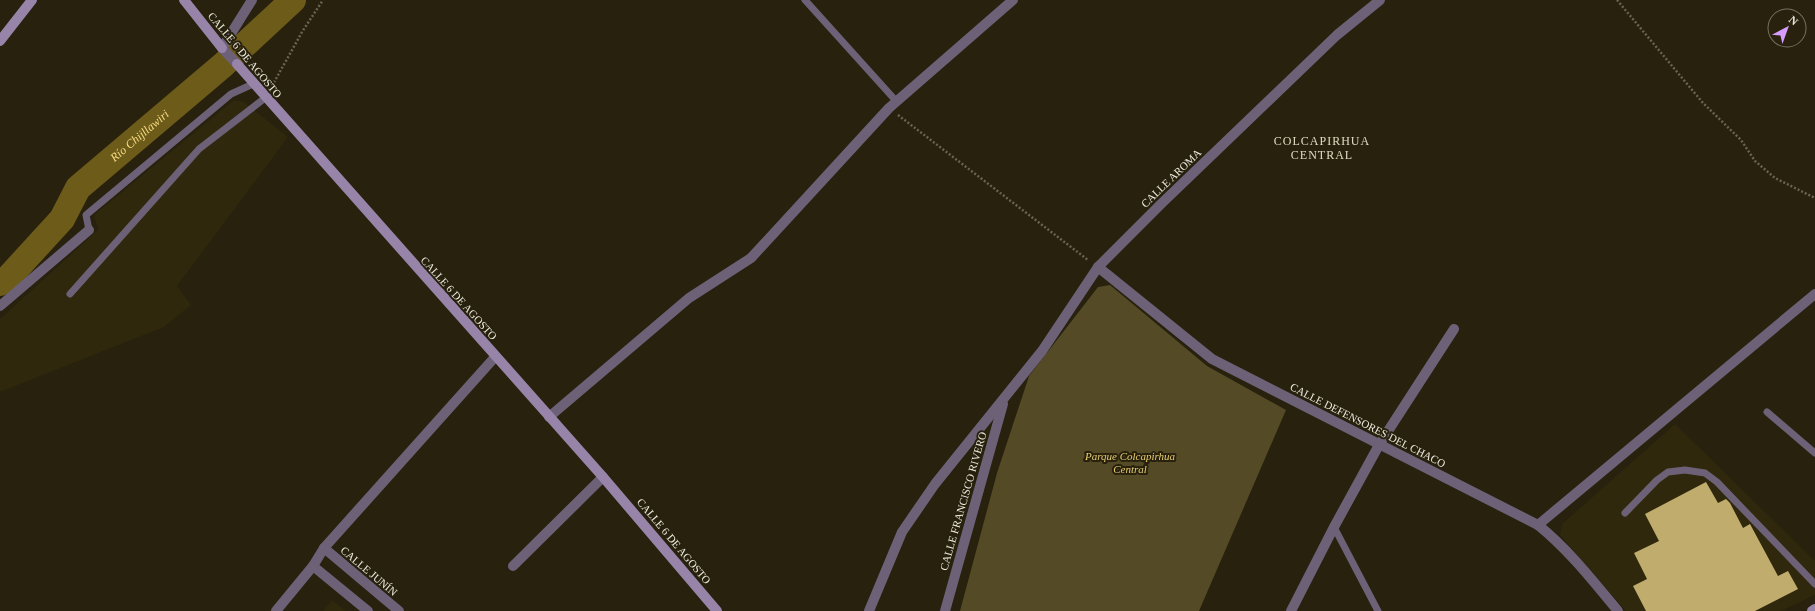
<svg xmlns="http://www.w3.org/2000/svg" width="1815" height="611" font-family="Georgia,serif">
<rect width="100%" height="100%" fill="#27210e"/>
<g fill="#2f280c">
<polygon points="234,100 244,102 288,137 177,286 191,305 164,327 0,392 0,319 98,230 94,215"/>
<polygon points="1675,424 1815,561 1815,595 1781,611 1626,611 1560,535 1562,524"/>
<polygon points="332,600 346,611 323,611"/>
</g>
<polygon fill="#544a26" points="1110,285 1207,366 1286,410 1199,611 960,611 997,473 1029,376 1098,287"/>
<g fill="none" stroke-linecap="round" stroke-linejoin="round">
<path stroke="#6d5b1a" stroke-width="26" id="s1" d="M0 283 8 278 62 219 78 188 223 65 293 0"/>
</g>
<polygon fill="#c0ad6e" points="1706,482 1718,503 1726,499 1730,503 1743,528 1750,524 1778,576 1788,571 1798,589 1755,611 1646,611 1633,586 1647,579 1634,553 1659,541 1645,514"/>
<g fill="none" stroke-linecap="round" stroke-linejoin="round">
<g stroke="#696453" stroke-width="2.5" stroke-dasharray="2 2" stroke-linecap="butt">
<polyline points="1617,0 1703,103 1741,140 1755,161 1775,178 1815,198"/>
<polyline points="272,86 302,32 323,0"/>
<polyline points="898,115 1088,260"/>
</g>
<g stroke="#6d6177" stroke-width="7">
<polyline points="805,0 897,102"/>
<polyline points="89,230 86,215 231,94 253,84"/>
<polyline points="70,294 199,149 265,98"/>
<polyline points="1767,412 1815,453"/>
<polyline points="1625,513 1657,480 1668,472 1685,470 1705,473 1717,482 1815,584"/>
<polyline points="1334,527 1378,611"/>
</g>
<g stroke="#6d6177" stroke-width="10">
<polyline points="222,48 252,0"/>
<path d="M1098 267 1212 359 1538 525C1569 550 1593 581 1618 611"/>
<polyline points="0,306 89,230"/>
<polyline points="549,417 689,298 751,258 889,108 1013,0"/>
<polyline points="1538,525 1815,294"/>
<polyline points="324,548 399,611"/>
<polyline points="313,566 368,611"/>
<polyline points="513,566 603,477"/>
<polyline points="276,611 313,566 324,548 495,357"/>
<polyline points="869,611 902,532 935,484 1042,351 1098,267 1162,203 1337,35 1380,0"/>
<polyline points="945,611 1003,404"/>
<polyline points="1291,611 1334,527 1379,445 1454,329"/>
</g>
<polyline stroke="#6d6177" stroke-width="10" points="222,48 237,64"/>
<g stroke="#9884a8" stroke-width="10">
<polyline points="184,0 222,48"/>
<polyline points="0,41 32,0"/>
<polyline points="237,64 603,477 717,611"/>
<polyline points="1812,611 1815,609"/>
</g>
</g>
<g text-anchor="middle" stroke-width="4" stroke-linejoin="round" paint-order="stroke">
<g font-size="11" fill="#edeadd" stroke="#27210e">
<text transform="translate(245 55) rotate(50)" y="4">CALLE 6 DE AGOSTO</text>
<text transform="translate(1171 178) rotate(-44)" y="4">CALLE AROMA</text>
<text transform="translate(459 298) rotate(48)" y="4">CALLE 6 DE AGOSTO</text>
<text transform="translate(1368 425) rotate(27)" y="4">CALLE DEFENSORES DEL CHACO</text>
<text transform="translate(963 501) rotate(-74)" y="4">CALLE FRANCISCO RIVERO</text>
<text transform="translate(674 541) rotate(50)" y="4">CALLE 6 DE AGOSTO</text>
<text transform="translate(369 571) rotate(40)" y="4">CALLE JUNÍN</text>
</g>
<g font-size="11" font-style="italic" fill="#e6cb70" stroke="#27210e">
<text x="1130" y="460">Parque Colcapirhua<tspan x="1130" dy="13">Central</tspan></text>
</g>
<g font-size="12" font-style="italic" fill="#f7dc81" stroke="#27210e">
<text dy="4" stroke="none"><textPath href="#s1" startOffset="205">Río Chijllawiri</textPath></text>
</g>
<g font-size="12" letter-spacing="1" fill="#e0d9c1" stroke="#27210e">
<text x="1322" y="145">COLCAPIRHUA<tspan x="1322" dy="14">CENTRAL</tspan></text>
</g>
</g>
<g transform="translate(1787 28) rotate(41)"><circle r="19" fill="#27210e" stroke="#767161"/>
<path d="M0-3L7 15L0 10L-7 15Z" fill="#d49cfc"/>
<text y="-6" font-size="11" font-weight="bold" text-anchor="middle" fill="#edeadd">N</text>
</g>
</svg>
